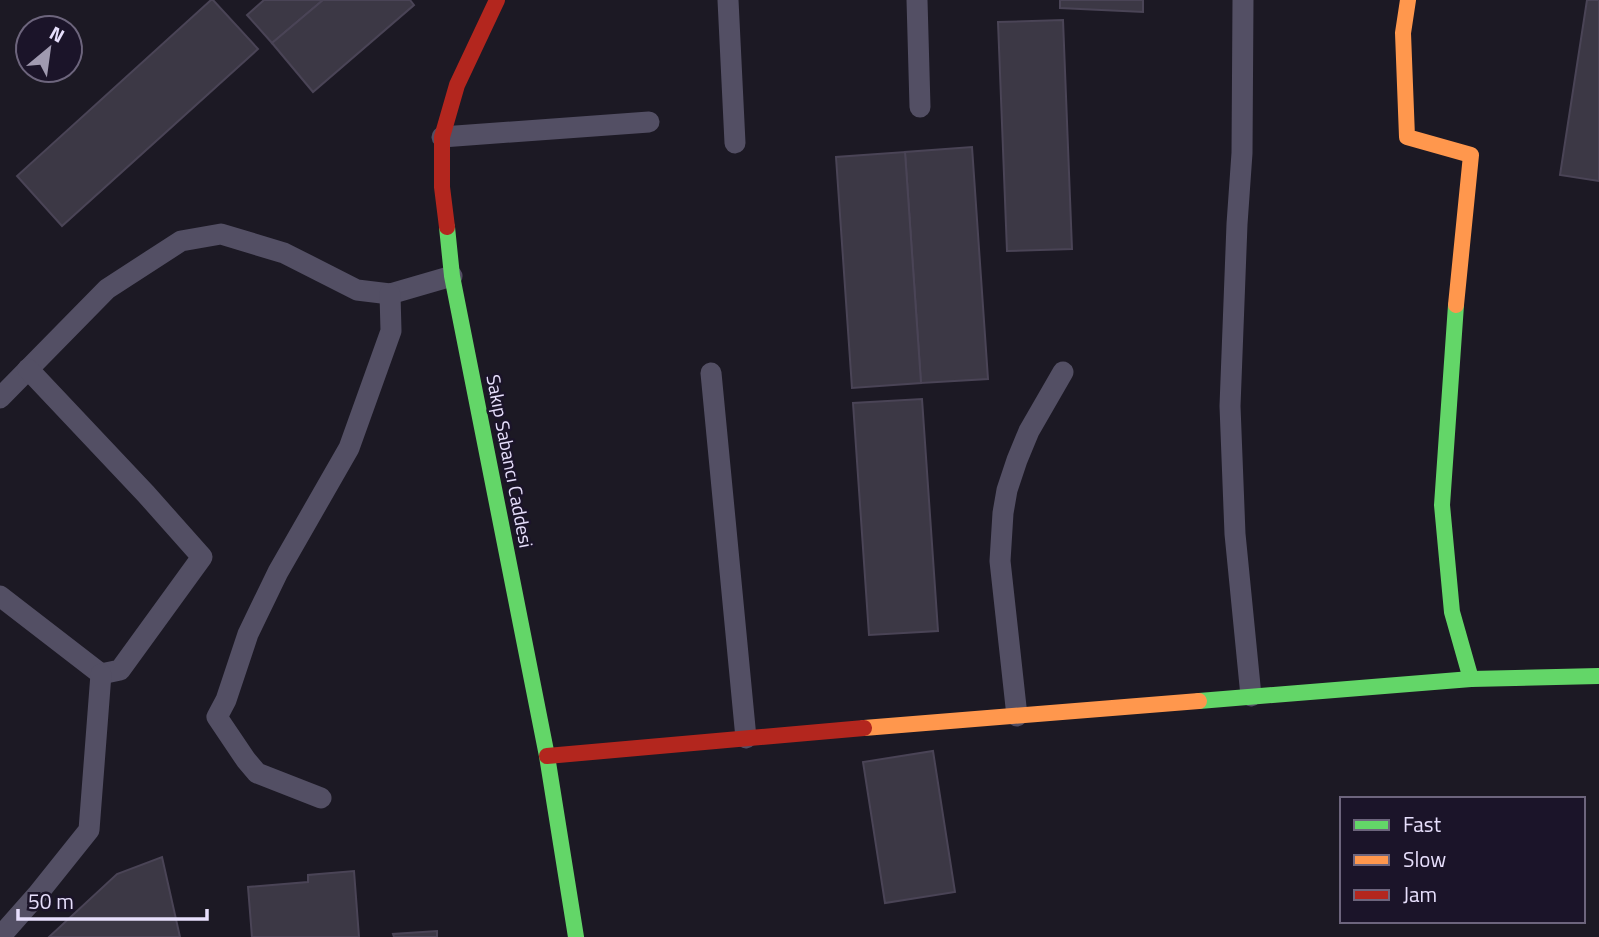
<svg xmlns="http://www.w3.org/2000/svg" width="1599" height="937" font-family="'Titillium Web',sans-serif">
<rect width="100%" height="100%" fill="#1c1924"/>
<g fill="#3c3845" stroke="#4a4456" stroke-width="2">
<polygon points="211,0 213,0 258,49 62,226 17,176"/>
<polygon points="264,0 323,0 272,43 247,15"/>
<polygon points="323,0 410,0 414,5 313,92 272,43"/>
<polygon points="1060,0 1143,0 1143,12 1060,8"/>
<polygon points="1587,0 1599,0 1599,181 1560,175"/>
<polygon points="1063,20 1072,249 1007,251 998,22"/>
<polygon points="972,147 988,379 921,383 905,152"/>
<polygon points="905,152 921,383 852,388 836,157"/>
<polygon points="922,399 938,631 869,635 853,403"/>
<polygon points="933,751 955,892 885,903 863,762"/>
<polygon points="162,857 180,937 49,937 117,874"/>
<polygon points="354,871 359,937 252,937 248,887 308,882 308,875"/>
<polygon points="437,931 437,937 394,937 393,934"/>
</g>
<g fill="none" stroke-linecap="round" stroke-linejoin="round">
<g stroke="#534f64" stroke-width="21">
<polyline points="728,0 735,143"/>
<polyline points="917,0 920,107"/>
<polyline points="1243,0 1242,153 1237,224 1230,406 1235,534 1251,696"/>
<polyline points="442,137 649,122"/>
<polyline points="711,373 746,738"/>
<polyline points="0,398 107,289 181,241 221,234 284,253 357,290 390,294 452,276"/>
<polyline points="0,596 101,674 120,670 202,557 146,494 28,369"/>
<polyline points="1017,716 1000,561 1003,513 1007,490 1017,460 1029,431 1063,372"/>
<polyline points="321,798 257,773 246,760 217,717 226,700 248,634 278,572 349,448 391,331 390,294"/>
<polyline points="0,937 37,895 89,830 101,674"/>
</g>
<g stroke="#63d668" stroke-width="16">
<polyline points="447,227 452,276 547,756 576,937"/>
<polyline points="1456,305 1442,505 1452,612 1471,679"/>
<polyline points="1199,701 1471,679 1599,676"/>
</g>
<g stroke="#ff974d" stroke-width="16">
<polyline points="1408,0 1403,33 1407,137 1471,155 1456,305"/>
<polyline points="864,728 1199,701"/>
</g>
<g stroke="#b3261e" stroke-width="16">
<polyline points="447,227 442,187 442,137 457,85 497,0"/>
<polyline points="547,756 864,728"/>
</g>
</g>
<g text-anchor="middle" stroke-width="5" stroke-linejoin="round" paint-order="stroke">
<g font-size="19" fill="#e7dffc" stroke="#1b1429">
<text transform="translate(510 461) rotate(79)" y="7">Sakıp Sabancı Caddesi</text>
</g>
</g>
<rect x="1340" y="797" width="245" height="126" fill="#1b1429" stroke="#6d657d" stroke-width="2"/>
<rect x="1354" y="820" width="35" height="10" fill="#63d668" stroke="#6d657d" stroke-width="2"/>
<text x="1403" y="832" font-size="21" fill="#e7dffc">Fast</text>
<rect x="1354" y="855" width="35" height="10" fill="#ff974d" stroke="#6d657d" stroke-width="2"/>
<text x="1403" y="867" font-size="21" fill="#e7dffc">Slow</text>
<rect x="1354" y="890" width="35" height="10" fill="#b3261e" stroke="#6d657d" stroke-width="2"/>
<text x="1403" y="902" font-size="21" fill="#e7dffc">Jam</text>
<g transform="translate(49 49) rotate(29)"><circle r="33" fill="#1b1429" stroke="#6d657d" stroke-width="2"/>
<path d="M0-5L12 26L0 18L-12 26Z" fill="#a09ab0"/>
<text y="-10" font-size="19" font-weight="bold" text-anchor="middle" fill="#e7dffc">N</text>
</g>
<path d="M18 909v10h189v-10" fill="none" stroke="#e7dffc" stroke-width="3.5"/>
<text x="28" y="909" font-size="21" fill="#e7dffc" stroke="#1b1429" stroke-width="5" paint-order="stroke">50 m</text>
</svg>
